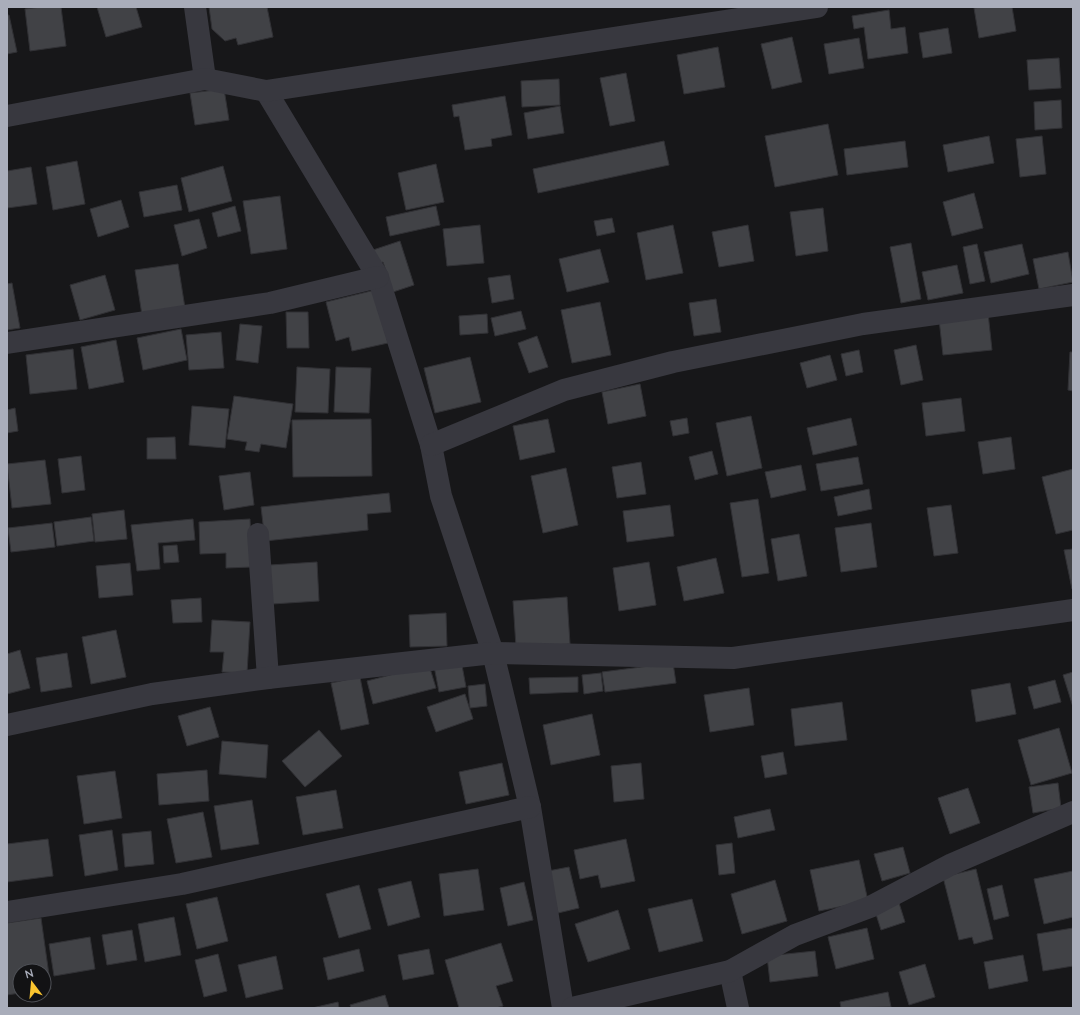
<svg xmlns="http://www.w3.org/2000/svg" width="1080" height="1015" font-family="Mulish,sans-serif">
<rect width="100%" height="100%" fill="#171719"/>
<g fill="#414246" stroke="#313135">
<polygon points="41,7 61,7 66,46 30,51 25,9"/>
<polygon points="97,7 136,7 142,27 106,37"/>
<polygon points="209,7 267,7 273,37 238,45 236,38 225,41 212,29"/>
<polygon points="981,7 1012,7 1016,31 979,38 974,8"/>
<polygon points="889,10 891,29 905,27 908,53 868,59 864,27 854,29 852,16"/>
<polygon points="7,15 9,15 17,52 7,54"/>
<polygon points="948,28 952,53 923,58 919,33"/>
<polygon points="792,37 802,82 772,89 761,44"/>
<polygon points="859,38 864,68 829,74 824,44"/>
<polygon points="718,47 725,87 684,94 677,55"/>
<polygon points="1059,58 1061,88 1029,90 1027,60"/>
<polygon points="626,73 635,121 610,126 600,78"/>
<polygon points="559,79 560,105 522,107 521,81"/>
<polygon points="224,89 229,120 195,125 190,93"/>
<polygon points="505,96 512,135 491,139 492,146 465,150 459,116 454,117 452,105"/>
<polygon points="1061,100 1062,128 1035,130 1034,102"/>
<polygon points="560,106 564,133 528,139 524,113"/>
<polygon points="828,124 838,175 775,187 765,136"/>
<polygon points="989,136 994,163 948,172 943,145"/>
<polygon points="1042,136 1046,174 1020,177 1016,139"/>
<polygon points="664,141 669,165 538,193 533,169"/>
<polygon points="905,141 908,167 847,175 844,149"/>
<polygon points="77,161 85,204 53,210 46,167"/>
<polygon points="436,164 444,202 406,210 398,173"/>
<polygon points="223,166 232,201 189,212 181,178"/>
<polygon points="31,167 37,204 7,208 7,171"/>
<polygon points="177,185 182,210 144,217 139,192"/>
<polygon points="974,193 983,228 952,236 943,202"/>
<polygon points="280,196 287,249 251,254 243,201"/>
<polygon points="121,200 129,227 98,237 90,209"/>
<polygon points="235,206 241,231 218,237 212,213"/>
<polygon points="436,206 440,225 390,236 386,217"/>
<polygon points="823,208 828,251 796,256 790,212"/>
<polygon points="612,218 615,232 597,236 594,221"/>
<polygon points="199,219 207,248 182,256 174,225"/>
<polygon points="480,225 484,263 447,266 443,229"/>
<polygon points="673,225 683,273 646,280 637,233"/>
<polygon points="748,225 754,261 719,267 712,232"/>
<polygon points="400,241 414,285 393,292 383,262 377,264 373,250"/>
<polygon points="911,243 921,299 901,303 890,247"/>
<polygon points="977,244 985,281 970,284 963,247"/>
<polygon points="1022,244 1029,274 991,283 984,252"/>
<polygon points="600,249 609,282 567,292 559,259"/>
<polygon points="1068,252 1073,282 1039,289 1033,259"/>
<polygon points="178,264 185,308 142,315 135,270"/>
<polygon points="957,265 963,293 928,300 922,272"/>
<polygon points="105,275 115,310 80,320 70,285"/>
<polygon points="510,275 514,299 492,303 488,278"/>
<polygon points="12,283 20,328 7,330 7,284"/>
<polygon points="375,290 388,343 352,351 349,337 336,341 326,302"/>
<polygon points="716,299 721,332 694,336 689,303"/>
<polygon points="600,302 611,355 572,363 561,310"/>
<polygon points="521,311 526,329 495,336 491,318"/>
<polygon points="286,312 308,312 309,348 287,348"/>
<polygon points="988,313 992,350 943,355 939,319"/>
<polygon points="487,314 488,333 460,335 459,316"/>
<polygon points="240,324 262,326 258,363 236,360"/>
<polygon points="181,329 187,360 143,370 137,338"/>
<polygon points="221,332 224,368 189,370 186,335"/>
<polygon points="537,336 548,367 529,373 518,343"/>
<polygon points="116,340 124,382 89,389 81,347"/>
<polygon points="916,345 923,380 901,385 894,350"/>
<polygon points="73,349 77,389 30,394 26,355"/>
<polygon points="859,350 863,372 846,376 841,354"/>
<polygon points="1070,352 1073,352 1073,391 1068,390"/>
<polygon points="830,355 837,380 807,388 800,363"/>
<polygon points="470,357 481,402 435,413 424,368"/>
<polygon points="297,367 330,369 328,413 295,412"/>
<polygon points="336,367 371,368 369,413 334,412"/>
<polygon points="640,384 646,416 608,424 602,392"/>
<polygon points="234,396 293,404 286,448 261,444 259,452 245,450 247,442 227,439"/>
<polygon points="961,398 965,431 926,436 922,403"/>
<polygon points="192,406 229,409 225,448 189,445"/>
<polygon points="15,408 18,431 7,433 7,410"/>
<polygon points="751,416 762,468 727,476 716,423"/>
<polygon points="687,418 689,433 673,436 670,421"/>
<polygon points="851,418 857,445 813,455 807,428"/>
<polygon points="371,419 372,476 293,477 292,420"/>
<polygon points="548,419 555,452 520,460 513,426"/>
<polygon points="175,437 176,459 147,459 147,438"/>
<polygon points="1011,437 1015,469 983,474 978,442"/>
<polygon points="712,451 718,474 695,480 689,457"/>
<polygon points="81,456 85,490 62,493 58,459"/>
<polygon points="858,457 863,484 821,491 816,464"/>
<polygon points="45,460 51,504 12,508 7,464"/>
<polygon points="641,462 646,494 617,498 612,467"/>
<polygon points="801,465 806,490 771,498 765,472"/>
<polygon points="566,468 578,525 543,533 531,476"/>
<polygon points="1073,469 1073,530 1056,534 1042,477"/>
<polygon points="250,472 254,505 224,510 219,476"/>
<polygon points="869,489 872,509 838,516 834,497"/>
<polygon points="389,493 391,512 367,514 368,530 265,541 261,507"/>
<polygon points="758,499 769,573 742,577 730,503"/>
<polygon points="670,505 674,536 627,542 623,511"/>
<polygon points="951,505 958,553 934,556 927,508"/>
<polygon points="124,510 127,539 95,542 92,514"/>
<polygon points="91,517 94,541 57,546 54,522"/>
<polygon points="193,519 195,540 158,543 160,569 137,571 131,525"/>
<polygon points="250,519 252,567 226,568 226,553 200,554 199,522"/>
<polygon points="52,523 55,547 11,552 8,528"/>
<polygon points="871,523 877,567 841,572 835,528"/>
<polygon points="799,534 807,576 778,581 771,539"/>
<polygon points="177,545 179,562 164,563 163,546"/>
<polygon points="1073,549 1073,589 1072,589 1064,550"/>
<polygon points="716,558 724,593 684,601 677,567"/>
<polygon points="317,562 319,601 272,604 270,565"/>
<polygon points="649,562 656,605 619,611 613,568"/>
<polygon points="130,563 133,595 99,598 96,566"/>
<polygon points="567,597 570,644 516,647 513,601"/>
<polygon points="201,598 202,622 173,623 171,600"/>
<polygon points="446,613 447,646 410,647 409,615"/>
<polygon points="212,620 250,622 247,673 222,672 224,652 210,652"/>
<polygon points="116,630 126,677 91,684 82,637"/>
<polygon points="20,650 30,688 7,694 7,654"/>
<polygon points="67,653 72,687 41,692 36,658"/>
<polygon points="461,660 466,687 439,692 434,666"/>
<polygon points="673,663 676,683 605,692 602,672"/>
<polygon points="429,665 436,688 373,704 367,681"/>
<polygon points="1073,672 1073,707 1063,675"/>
<polygon points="601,673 603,691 584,694 582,675"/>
<polygon points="360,677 369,724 341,730 331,683"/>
<polygon points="578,677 578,692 530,694 529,678"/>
<polygon points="1055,680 1061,702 1034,709 1028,687"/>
<polygon points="1010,683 1016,714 976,722 971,690"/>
<polygon points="485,684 487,706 470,708 468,686"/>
<polygon points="749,688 754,725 710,732 704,695"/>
<polygon points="465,694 473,719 436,732 427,707"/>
<polygon points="842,702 847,740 795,746 791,709"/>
<polygon points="210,707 219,737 187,746 178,716"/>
<polygon points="592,714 600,755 551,765 543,725"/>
<polygon points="1059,728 1072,773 1031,785 1018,740"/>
<polygon points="319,730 342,756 305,787 282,761"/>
<polygon points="222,741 268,745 266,778 219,774"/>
<polygon points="783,752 787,774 765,778 761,756"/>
<polygon points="502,763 509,795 466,804 459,772"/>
<polygon points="641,763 644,799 614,802 611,766"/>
<polygon points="207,770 209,801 159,805 157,774"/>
<polygon points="115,771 122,818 84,824 77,776"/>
<polygon points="1058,783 1061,808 1033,813 1029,787"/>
<polygon points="968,788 980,823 950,834 938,798"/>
<polygon points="336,790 343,828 303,835 296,797"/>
<polygon points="252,800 259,844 221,850 214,806"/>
<polygon points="770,809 775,830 738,838 734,817"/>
<polygon points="203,812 212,857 176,863 167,819"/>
<polygon points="112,830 118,870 85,876 79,835"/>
<polygon points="151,831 154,864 125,867 122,834"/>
<polygon points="48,839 53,876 7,882 7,844"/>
<polygon points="626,839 635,881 601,888 598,875 580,879 574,850"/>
<polygon points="732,843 735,873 719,875 716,845"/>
<polygon points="903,847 910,873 882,881 874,854"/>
<polygon points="859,860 868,901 819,911 810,870"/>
<polygon points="569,867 579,908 558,913 548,871"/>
<polygon points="478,869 484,910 444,916 439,874"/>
<polygon points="976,869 993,939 974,944 972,937 959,940 943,877"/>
<polygon points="1073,871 1073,917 1044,924 1034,879"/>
<polygon points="775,880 787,921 742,934 731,894"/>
<polygon points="411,881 420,917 388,926 378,889"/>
<polygon points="524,882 533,920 508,926 500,888"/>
<polygon points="359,885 371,929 339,938 326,894"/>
<polygon points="1002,885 1009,916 994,920 987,889"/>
<polygon points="217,897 228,941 197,949 186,904"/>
<polygon points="692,899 703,941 659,952 648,909"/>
<polygon points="899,903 905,922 881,930 875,911"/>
<polygon points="618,910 630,949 588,962 575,924"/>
<polygon points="174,917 181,955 145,962 138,924"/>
<polygon points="41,918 51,989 44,990 44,971 20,971 20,993 7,995 7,923"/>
<polygon points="867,928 874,959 836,969 828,937"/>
<polygon points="1073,928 1073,966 1043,971 1037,934"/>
<polygon points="132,930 137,960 107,965 102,935"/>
<polygon points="90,937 95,969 54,976 49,944"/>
<polygon points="501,943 513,981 496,986 503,1006 496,1008 459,1008 445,960"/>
<polygon points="359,949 364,971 328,980 323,958"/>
<polygon points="429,949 434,974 403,980 398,955"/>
<polygon points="815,951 818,976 770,982 767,956"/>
<polygon points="218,954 227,991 204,997 195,960"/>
<polygon points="1023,955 1028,981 989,989 984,962"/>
<polygon points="276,956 283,989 246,998 238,965"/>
<polygon points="925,964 935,997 909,1005 899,972"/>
<polygon points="888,992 891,1007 841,1008 840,1002"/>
<polygon points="385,995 389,1008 351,1008 350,1005"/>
<polygon points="338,1002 339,1008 312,1008"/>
</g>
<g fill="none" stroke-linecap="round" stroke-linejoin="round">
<g stroke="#38383f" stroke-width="22">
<polyline points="195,7 205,79"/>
<polyline points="266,91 378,277 431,445 441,496 493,653 530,807 563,1008"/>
<polyline points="7,116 205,79 266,91 817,7"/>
<polyline points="7,343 270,303 378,277"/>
<polyline points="431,445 564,390 673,362 863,324 1073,295"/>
<polyline points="258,534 268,678"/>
<polyline points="7,725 152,694 268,678 493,653 733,658 1073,610"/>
<polyline points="7,912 182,884 530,807"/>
<polyline points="730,971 738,1008"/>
<polyline points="572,1008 730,971 795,935 870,907 952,864 1073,812"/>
</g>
</g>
<rect width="1080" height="1015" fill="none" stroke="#a9adba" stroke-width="16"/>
<g transform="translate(32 983) rotate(344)"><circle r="19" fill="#121214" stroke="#4e5056"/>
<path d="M0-3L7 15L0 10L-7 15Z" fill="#fac42f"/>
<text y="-6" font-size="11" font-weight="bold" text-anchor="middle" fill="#a9adba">N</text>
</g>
</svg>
